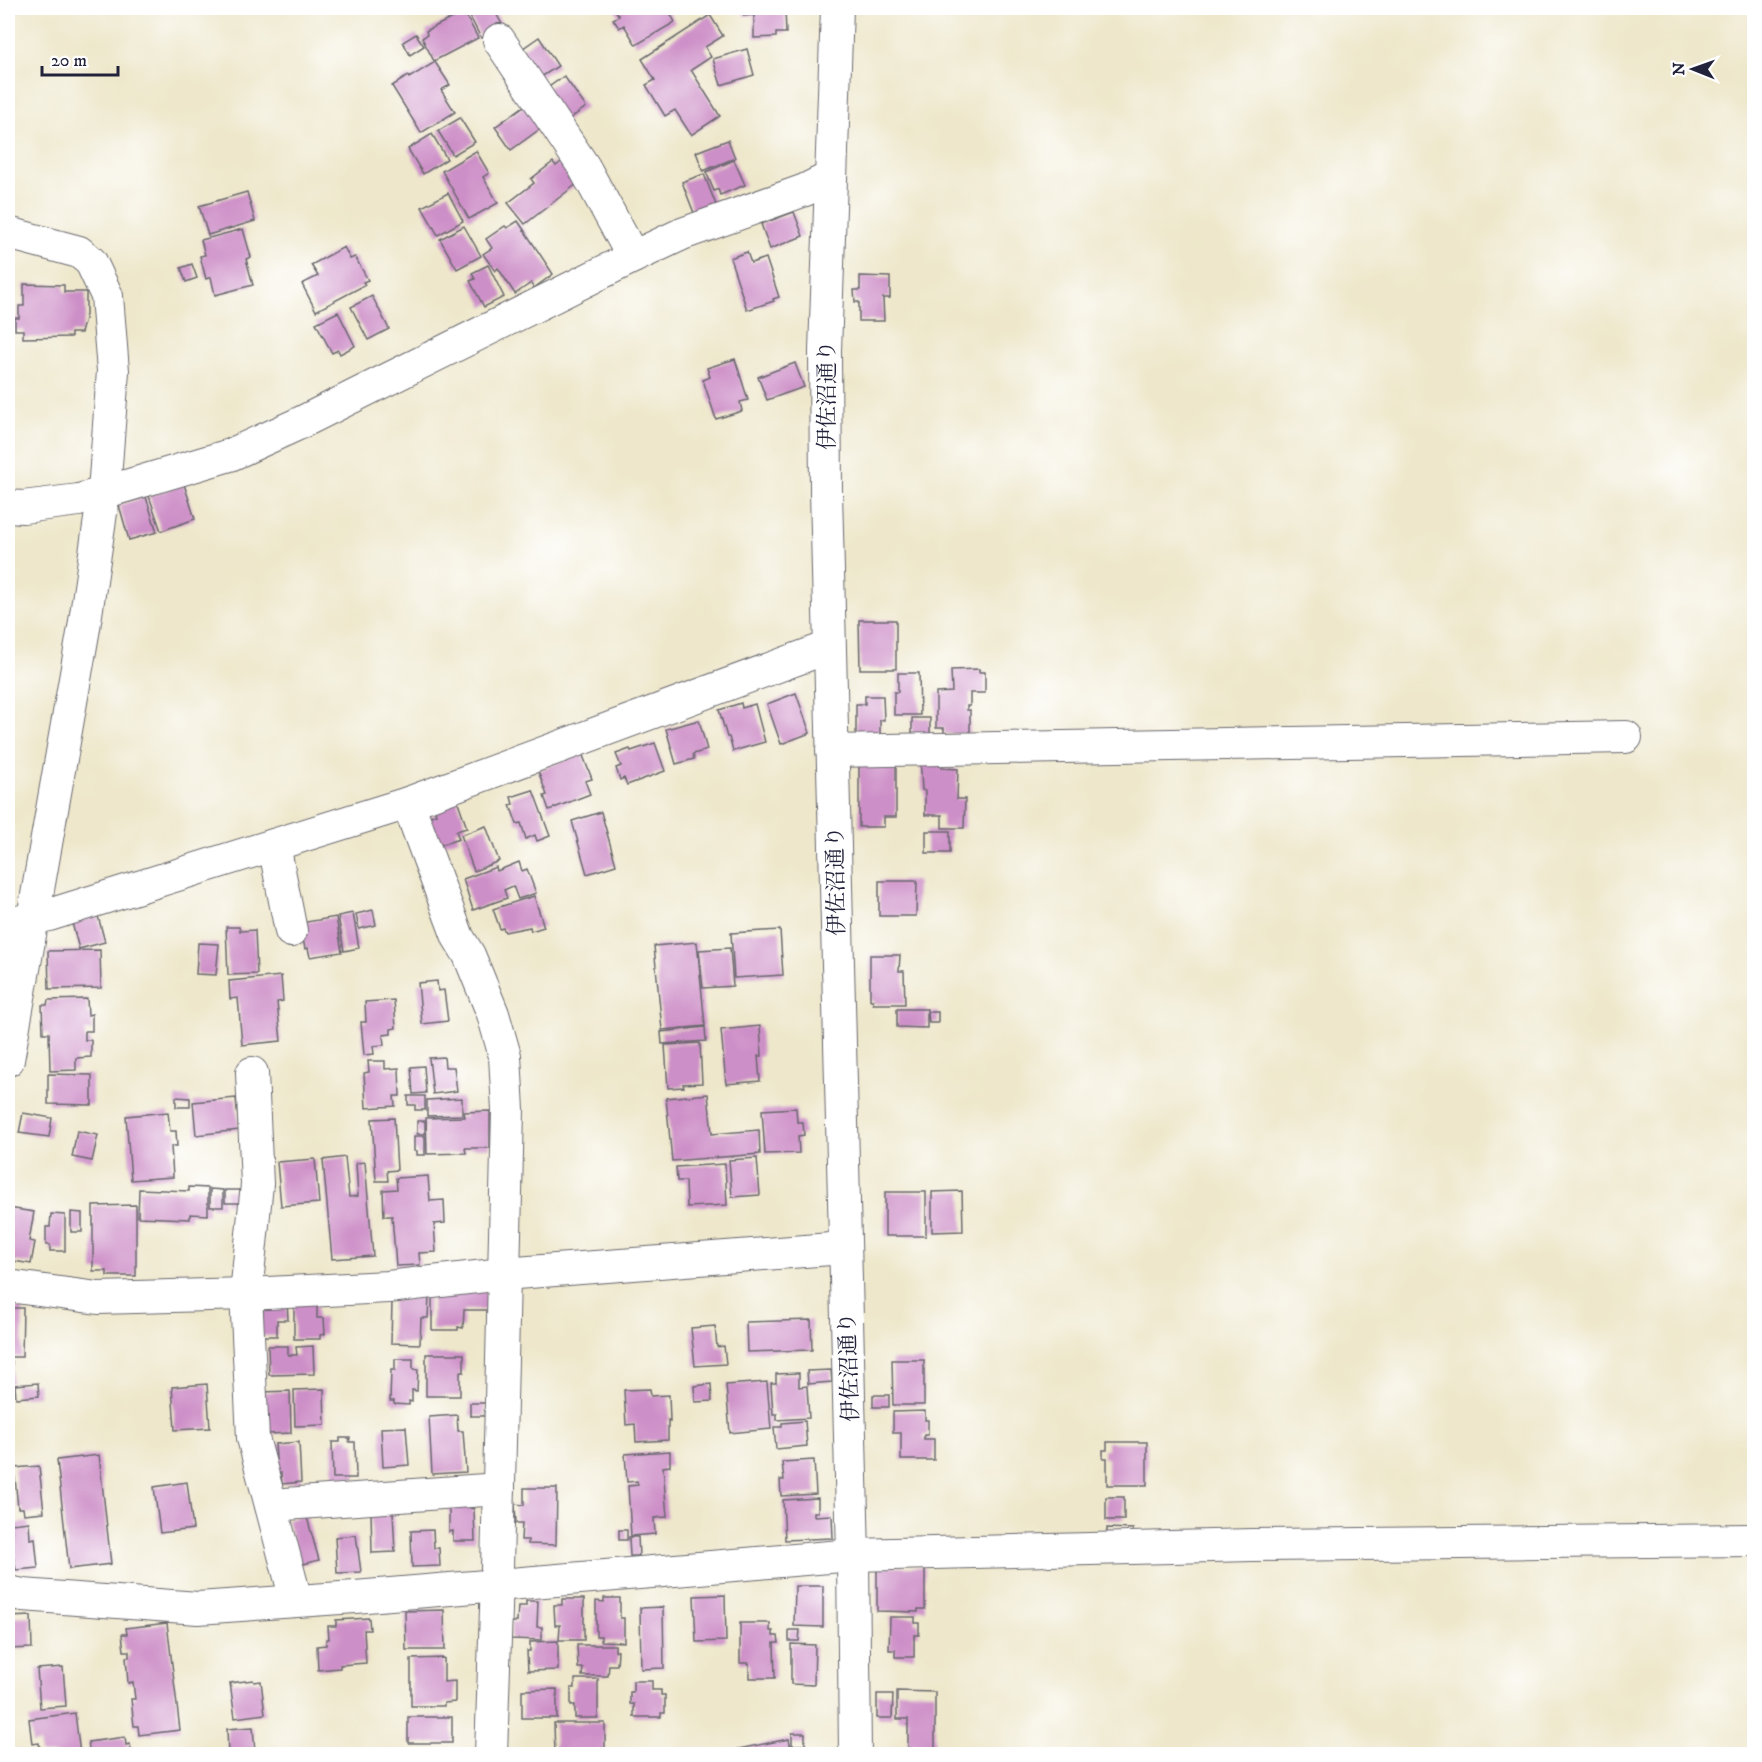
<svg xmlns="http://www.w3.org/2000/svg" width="1762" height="1762" font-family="'IM FELL DW Pica','Noto Serif JP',serif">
<rect width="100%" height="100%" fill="#fff"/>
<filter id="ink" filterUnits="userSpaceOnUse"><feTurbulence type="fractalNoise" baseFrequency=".0167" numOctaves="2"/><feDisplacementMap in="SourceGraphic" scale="12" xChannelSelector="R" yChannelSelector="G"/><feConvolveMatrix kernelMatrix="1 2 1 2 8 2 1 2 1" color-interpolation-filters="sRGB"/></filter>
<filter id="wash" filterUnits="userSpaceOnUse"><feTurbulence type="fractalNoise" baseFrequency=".008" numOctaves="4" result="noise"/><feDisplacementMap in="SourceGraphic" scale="24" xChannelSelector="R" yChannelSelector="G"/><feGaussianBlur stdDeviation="1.35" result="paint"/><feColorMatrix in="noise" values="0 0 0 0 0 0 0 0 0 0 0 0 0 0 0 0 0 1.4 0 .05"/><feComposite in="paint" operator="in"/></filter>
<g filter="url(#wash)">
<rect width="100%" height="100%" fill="#eee7cb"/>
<g id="blocks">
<g fill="#cd8fc7">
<polygon points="469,8 493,8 503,26 481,38 466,9"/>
<polygon points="614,8 667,8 675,22 636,45 624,25 619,28 613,19 619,16"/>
<polygon points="743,8 767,8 767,10 785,9 786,33 776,33 776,37 754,38 754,15 744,16"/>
<polygon points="464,12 478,38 434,61 422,38 427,35 426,31"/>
<polygon points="710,15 723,36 705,47 711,57 691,70 720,116 691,135 675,110 665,116 646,85 655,80 642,59"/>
<polygon points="416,34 424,46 410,55 403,42"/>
<polygon points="539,37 558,66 538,79 519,51"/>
<polygon points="747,49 754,75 721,85 713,59"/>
<polygon points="435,62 450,85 441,90 455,112 421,133 392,86 408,76 409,78"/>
<polygon points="564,76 586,107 564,123 542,92"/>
<polygon points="528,103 544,126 511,150 495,127"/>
<polygon points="460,118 475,142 453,155 438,131"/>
<polygon points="432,134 447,159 423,174 408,149"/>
<polygon points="728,140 735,158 703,171 696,152"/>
<polygon points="476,151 489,173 483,177 498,203 469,219 442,171"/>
<polygon points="565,159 582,180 525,224 508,203 534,183 531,179 553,162 556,166"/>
<polygon points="734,160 745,185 720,195 718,189 714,191 706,172"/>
<polygon points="704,174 716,205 694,213 682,182"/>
<polygon points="247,192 255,221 208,235 199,206"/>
<polygon points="448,193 463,221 438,235 422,207"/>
<polygon points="794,212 803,236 770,249 761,224"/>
<polygon points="518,221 553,274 534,288 531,283 515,294 498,268 495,271 483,254 492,248 486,239 505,226 507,228"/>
<polygon points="464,226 481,256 457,269 440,239"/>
<polygon points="243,229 251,257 246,259 253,285 215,295 211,277 206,279 200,256 205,255 201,240"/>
<polygon points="344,247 350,259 355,257 368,280 363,282 365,285 316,311 302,284 318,276 311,265"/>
<polygon points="747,252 751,263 766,258 779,297 773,299 774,301 747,310 730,258"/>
<polygon points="192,264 197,278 186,282 181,268"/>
<polygon points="488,265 504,297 484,307 470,281 475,279 472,273"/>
<polygon points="860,276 890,277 890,298 883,298 884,321 859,321 859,302 855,302 854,290 860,290"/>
<polygon points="24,284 64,285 64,292 86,292 86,315 81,333 71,333 71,337 23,338 23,330 15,330 15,318 19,318 19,306 24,306"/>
<polygon points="372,296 389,329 368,340 351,307"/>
<polygon points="338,312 355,346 340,354 338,350 332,353 316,323"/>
<polygon points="735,359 748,400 740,402 742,411 716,419 703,380 710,377 707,368"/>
<polygon points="795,363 804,387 767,400 758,377"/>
<polygon points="184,484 195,519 161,531 149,496"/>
<polygon points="146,497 157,532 129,540 119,505"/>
<polygon points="859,620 896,620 896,669 860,669"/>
<polygon points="979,669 979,672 985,672 985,693 970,693 970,706 967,706 967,710 970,710 970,734 944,734 944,728 936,728 936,693 952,692 951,670"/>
<polygon points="898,673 919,673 920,715 894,715 894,692 898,692"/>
<polygon points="796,693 810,733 781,744 767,704"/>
<polygon points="865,696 883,696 884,720 880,720 880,738 856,741 856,704 865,704"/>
<polygon points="741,703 742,708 755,704 765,742 733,751 729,737 727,737 719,710"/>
<rect x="912" y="718" width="18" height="20"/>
<polygon points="699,720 707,750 693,754 694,759 676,764 666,729"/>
<polygon points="655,743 665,771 627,785 624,778 620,780 616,768 621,766 616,754 630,749 631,751"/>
<polygon points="582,753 592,779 585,781 590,794 549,810 544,796 547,795 538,771"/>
<polygon points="920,755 942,756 942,768 958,769 957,799 965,799 964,828 942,828 942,815 925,815 925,791 922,790"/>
<polygon points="859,758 896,758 896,817 884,817 884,827 859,827"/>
<polygon points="533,790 550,836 537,841 535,835 526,839 521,823 517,824 510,805 513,804 511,797"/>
<polygon points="457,799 467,828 456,831 459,839 438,846 428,817 436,814 434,807"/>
<polygon points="601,812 616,865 587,874 572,821"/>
<polygon points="486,826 499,861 474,871 461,835"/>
<rect x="926" y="831" width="24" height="22"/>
<polygon points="519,862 522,871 527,869 536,893 518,899 513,886 504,890 507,898 473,910 463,879 496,867 497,871"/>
<polygon points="879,881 917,881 916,916 879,916"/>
<polygon points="534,896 544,927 531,931 530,927 505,932 503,928 500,929 493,909"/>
<polygon points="373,910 376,925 359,929 356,914"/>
<polygon points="353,913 359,948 344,951 338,916"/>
<polygon points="98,916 105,942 79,949 72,923"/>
<polygon points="336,917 342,952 310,957 308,948 305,949 300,923"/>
<polygon points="226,927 239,927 240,931 255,930 257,974 228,975"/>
<polygon points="780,930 783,975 734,978 731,933"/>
<polygon points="697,942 705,1026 662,1030 654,946"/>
<polygon points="198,943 219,944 216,975 196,974"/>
<polygon points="730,948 733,986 703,988 699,950"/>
<polygon points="100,950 101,988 49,989 48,951"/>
<polygon points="870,955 900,955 899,971 904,971 905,1004 873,1004 873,1000 870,1000"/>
<polygon points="281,976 283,1001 277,1002 281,1041 242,1045 238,998 230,999 229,981"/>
<polygon points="437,981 438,991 444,990 448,1021 422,1024 418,983"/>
<polygon points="87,999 88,1015 92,1014 92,1031 85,1031 85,1040 91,1040 91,1057 76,1058 76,1070 50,1071 49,1033 43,1033 42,1005 47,1005 48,1000"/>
<polygon points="394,1000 396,1028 391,1029 391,1034 383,1035 384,1045 373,1046 374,1054 364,1055 361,1022 366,1022 365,1002"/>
<polygon points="897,1009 927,1009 927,1028 897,1027"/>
<polygon points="928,1012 938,1012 938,1023 929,1023"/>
<polygon points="760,1026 762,1056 758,1056 760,1081 726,1084 721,1030"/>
<polygon points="705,1027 706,1041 662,1044 661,1032"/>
<polygon points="700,1043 702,1083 683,1084 684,1087 668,1088 665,1045"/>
<polygon points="444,1057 445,1067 454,1067 457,1091 433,1094 429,1058"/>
<polygon points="368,1061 385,1061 385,1069 399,1068 400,1096 394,1096 395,1106 366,1108 364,1073 369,1072"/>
<polygon points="424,1066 426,1093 413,1094 411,1067"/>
<polygon points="48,1074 92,1075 92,1105 48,1104"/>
<polygon points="708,1094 712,1134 759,1130 760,1154 672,1161 666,1098"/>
<polygon points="408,1096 425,1096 425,1110 415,1110 415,1105 408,1105"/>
<polygon points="176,1097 190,1098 190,1107 176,1107"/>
<polygon points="236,1098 239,1130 196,1135 193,1102"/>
<polygon points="462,1098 462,1115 427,1116 427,1100"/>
<polygon points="796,1108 797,1122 803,1122 804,1135 798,1136 799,1153 765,1154 762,1110"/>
<polygon points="490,1111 490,1148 465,1148 466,1153 427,1154 426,1118 465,1117 464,1112"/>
<polygon points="168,1112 170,1131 176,1131 177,1146 171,1146 173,1177 131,1180 126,1116"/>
<polygon points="23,1113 52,1118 49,1137 19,1133"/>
<polygon points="394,1118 397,1170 387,1171 388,1181 376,1181 372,1119"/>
<rect x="417" y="1121" width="8" height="13"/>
<polygon points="77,1131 98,1135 92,1161 72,1157"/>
<polygon points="414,1136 425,1136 425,1155 417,1155 417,1151 414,1151"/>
<polygon points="345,1157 349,1197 358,1196 356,1163 365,1162 373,1256 332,1259 323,1160"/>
<polygon points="757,1158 760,1195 732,1197 729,1160"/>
<polygon points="315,1159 319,1203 281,1206 277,1162"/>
<polygon points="725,1164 727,1205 687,1207 686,1181 677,1181 676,1167"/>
<polygon points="428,1176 430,1201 444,1200 445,1223 434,1224 436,1252 419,1253 420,1265 396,1266 392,1216 384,1216 383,1190 397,1189 396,1178"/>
<polygon points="189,1187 208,1188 208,1215 190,1214 190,1219 138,1217 139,1189 189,1191"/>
<polygon points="210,1189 223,1190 223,1207 210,1207"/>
<polygon points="225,1190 244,1190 243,1203 225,1203"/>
<polygon points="962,1191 963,1231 932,1232 932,1192"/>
<rect x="885" y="1192" width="41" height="44"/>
<polygon points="136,1205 136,1276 107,1276 107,1271 93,1271 93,1206"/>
<polygon points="8,1208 34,1212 29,1241 35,1242 31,1264 8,1260"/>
<polygon points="71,1212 82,1213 82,1232 71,1232"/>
<polygon points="51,1214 65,1215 65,1251 50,1251 50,1245 46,1245 46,1227 50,1227"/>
<polygon points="488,1290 492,1310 464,1310 463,1328 458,1327 458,1330 432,1330 432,1293"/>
<polygon points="429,1296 428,1318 421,1318 420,1344 391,1343 392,1301"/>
<polygon points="263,1300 287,1300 288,1320 277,1320 277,1336 260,1336 260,1315 263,1315"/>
<polygon points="294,1301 317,1301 317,1318 324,1318 325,1334 320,1335 320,1339 294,1339"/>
<polygon points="8,1308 23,1308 22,1357 8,1357"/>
<polygon points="811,1320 812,1350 747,1352 746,1322"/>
<polygon points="715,1326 717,1347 724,1346 726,1364 695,1366 691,1328"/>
<polygon points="268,1346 288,1346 288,1355 297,1355 296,1347 313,1346 314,1374 269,1375"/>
<polygon points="426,1354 464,1354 464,1372 460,1372 460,1396 426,1396"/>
<polygon points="395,1359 413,1359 413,1369 418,1370 417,1391 412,1390 412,1402 409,1401 409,1405 394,1404 394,1401 390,1401 391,1370 395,1370"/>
<polygon points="892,1360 924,1360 924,1405 893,1405"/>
<rect x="8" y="1361" width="4" height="22"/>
<polygon points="831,1370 832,1382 808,1384 807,1371"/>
<polygon points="799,1373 799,1387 807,1386 809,1418 777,1420 777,1414 773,1414 771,1383 776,1383 776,1374"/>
<polygon points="767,1382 771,1429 730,1433 726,1385"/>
<polygon points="38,1383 39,1396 16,1398 15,1385"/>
<polygon points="207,1384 210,1428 175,1430 172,1387"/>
<polygon points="711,1384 712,1401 695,1402 694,1386"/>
<polygon points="324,1389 325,1425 295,1426 294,1390"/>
<polygon points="650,1389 651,1396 669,1395 670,1421 668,1420 668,1440 636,1442 635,1424 626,1425 624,1390"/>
<polygon points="290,1391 291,1433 268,1434 261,1392"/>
<rect x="873" y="1395" width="16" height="12"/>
<rect x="470" y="1403" width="15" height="13"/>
<polygon points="925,1411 925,1420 928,1420 928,1435 924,1435 924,1439 934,1439 934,1460 901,1460 901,1433 893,1433 893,1412"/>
<polygon points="457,1415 458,1431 463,1431 466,1472 432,1474 429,1417"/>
<polygon points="805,1421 807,1446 776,1449 774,1427 782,1427 782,1423"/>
<polygon points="406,1427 409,1465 383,1467 381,1428"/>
<polygon points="340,1438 350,1438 349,1442 355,1442 356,1478 333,1478 332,1442 340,1442"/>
<polygon points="299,1442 301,1482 282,1484 281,1473 277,1473 275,1444"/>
<polygon points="1107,1442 1147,1442 1147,1485 1107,1485 1107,1458 1103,1458 1103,1450 1107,1450"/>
<polygon points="670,1451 670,1466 663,1467 667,1517 654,1518 655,1534 631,1536 628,1486 638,1485 637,1481 627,1482 625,1454"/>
<polygon points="99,1455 111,1564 69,1569 57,1460"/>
<polygon points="814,1460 816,1494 781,1496 780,1480 784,1480 782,1462"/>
<polygon points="39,1466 44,1512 24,1514 23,1508 18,1508 14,1468"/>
<polygon points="187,1482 193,1529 160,1533 154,1487"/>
<polygon points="524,1488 557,1488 556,1545 528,1544 528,1540 521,1540 522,1523 516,1523 515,1504 524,1505"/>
<rect x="1106" y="1497" width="18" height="23"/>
<polygon points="818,1498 818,1512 814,1512 814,1516 832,1515 833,1538 785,1540 783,1500"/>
<polygon points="449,1504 470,1504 470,1508 474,1509 475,1541 453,1541 453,1531 449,1532"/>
<polygon points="371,1511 393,1511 395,1552 372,1553"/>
<polygon points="306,1514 319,1560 300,1565 287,1520"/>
<polygon points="29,1522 30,1539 35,1538 38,1568 16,1570 14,1559 8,1560 8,1539 12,1538 11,1524"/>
<polygon points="1107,1528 1133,1529 1133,1536 1107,1535"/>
<polygon points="433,1530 434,1548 439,1548 440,1566 412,1567 411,1531"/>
<rect x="619" y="1530" width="8" height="10"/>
<polygon points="356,1535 361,1572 337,1573 335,1537"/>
<polygon points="629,1537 638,1537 639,1556 630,1556"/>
<polygon points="877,1567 925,1567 925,1609 918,1609 918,1612 877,1611"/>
<polygon points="795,1586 823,1586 823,1627 794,1626"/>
<polygon points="725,1595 726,1641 696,1642 694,1596"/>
<polygon points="604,1598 620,1598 620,1618 624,1618 624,1642 601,1641 601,1636 596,1636 596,1601 604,1602"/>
<polygon points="562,1599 584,1599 584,1640 559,1640 560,1625 555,1625 554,1605 562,1605"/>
<polygon points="526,1601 538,1601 537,1627 542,1627 542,1640 511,1639 511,1622 517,1622 518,1606 526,1606"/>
<polygon points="663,1607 664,1668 641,1669 640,1608"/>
<polygon points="444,1610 445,1650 406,1650 405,1611"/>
<polygon points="31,1616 32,1648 8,1649 8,1617"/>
<polygon points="890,1617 915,1617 915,1623 919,1623 919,1635 914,1635 914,1657 895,1657 895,1650 889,1650"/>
<polygon points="369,1618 370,1630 364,1630 366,1663 340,1665 340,1668 318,1670 317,1646 326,1645 326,1639 329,1639 328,1626 336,1626 336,1620"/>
<polygon points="167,1623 180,1730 139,1735 138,1726 134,1726 131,1699 135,1699 133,1682 128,1683 126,1657 129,1657 129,1651 124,1651 122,1634 127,1634 126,1628"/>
<polygon points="740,1623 770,1623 770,1631 773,1631 773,1636 778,1636 779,1643 774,1643 775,1678 749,1678 749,1663 740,1663"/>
<polygon points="789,1630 800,1630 799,1641 789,1641"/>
<polygon points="558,1641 558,1670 528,1671 527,1651 530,1651 530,1642"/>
<polygon points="791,1644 815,1645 814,1685 791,1684"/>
<polygon points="577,1645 615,1645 615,1651 618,1651 617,1665 609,1665 608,1676 582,1676 583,1668 578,1668"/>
<polygon points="444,1658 444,1682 455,1681 455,1702 444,1703 444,1706 411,1706 411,1659"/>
<polygon points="63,1667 66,1706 40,1708 37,1669"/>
<polygon points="11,1679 14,1713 8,1713 8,1680"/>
<polygon points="575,1679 598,1679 598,1718 575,1718 575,1705 571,1705 571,1688 575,1688"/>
<polygon points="253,1680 254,1682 261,1681 265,1714 235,1718 230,1683"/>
<polygon points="633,1681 652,1681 652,1690 661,1690 661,1695 665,1695 665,1713 661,1713 661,1717 634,1717 634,1704 630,1704 630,1692 633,1692"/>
<polygon points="557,1689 557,1718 522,1718 522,1690"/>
<polygon points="897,1691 935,1692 935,1749 908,1749 908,1719 897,1719"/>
<polygon points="877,1694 893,1694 892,1718 877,1718"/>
<polygon points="75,1713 80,1754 41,1754 39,1743 32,1744 29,1719"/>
<rect x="408" y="1717" width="44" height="26"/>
<polygon points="554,1723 605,1723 605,1754 555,1754"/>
<polygon points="253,1727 255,1752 262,1751 262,1754 228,1754 227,1729"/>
<rect x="792" y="1733" width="13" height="12"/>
<polygon points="125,1737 126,1745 130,1744 132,1754 90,1754 88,1742"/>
<polygon points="789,1739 792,1754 739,1754 738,1749"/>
</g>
</g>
</g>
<g filter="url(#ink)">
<use href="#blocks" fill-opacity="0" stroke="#69676d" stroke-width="1.5"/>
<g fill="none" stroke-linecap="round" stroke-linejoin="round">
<g stroke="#69676d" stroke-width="34">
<g id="minor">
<polyline points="837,8 825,351 826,492 853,1555 855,1754"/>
<polyline points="499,40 584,167 633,257"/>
<polyline points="8,233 79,252 91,262 107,296 113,371 104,492 84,628 8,1060"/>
<polyline points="8,506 23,507 79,500 230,455 298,424 633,257 682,234 805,190 831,177"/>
<polyline points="832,751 1626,737"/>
<polyline points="408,803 458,937 469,955 493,1014 505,1056 508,1110 496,1609 491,1754"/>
<polyline points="274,845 291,931"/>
<polyline points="8,924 49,915 408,803 829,647"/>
<polyline points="252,1073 257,1184 246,1294 253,1438 296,1600"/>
<polyline points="8,1286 98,1298 246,1294 388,1287 503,1274 844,1248"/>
<polyline points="271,1505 499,1489"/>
<polyline points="8,1592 23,1595 198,1608 355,1597 853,1555 1252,1545 1754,1540"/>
</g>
</g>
<use href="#minor" stroke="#fff" stroke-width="32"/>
</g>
</g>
<g text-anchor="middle" stroke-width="6" stroke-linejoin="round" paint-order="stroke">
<g font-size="22" fill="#22223b" stroke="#fff">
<text transform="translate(826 395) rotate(-90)" y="8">伊佐沼通り</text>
<text transform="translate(835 881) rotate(-91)" y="8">伊佐沼通り</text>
<text transform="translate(848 1367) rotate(-92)" y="8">伊佐沼通り</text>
</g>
</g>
<rect width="1762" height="1762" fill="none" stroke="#fff" stroke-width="30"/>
<g transform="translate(1693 69) rotate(271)" stroke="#ffffff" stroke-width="4.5" paint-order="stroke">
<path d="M0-4.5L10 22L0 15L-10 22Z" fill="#22223b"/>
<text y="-9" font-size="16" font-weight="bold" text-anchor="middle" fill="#22223b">N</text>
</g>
<path d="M42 66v9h76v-9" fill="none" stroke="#22223b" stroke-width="3"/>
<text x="51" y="66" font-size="18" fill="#22223b" stroke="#ffffff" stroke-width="4.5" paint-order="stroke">20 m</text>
</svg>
